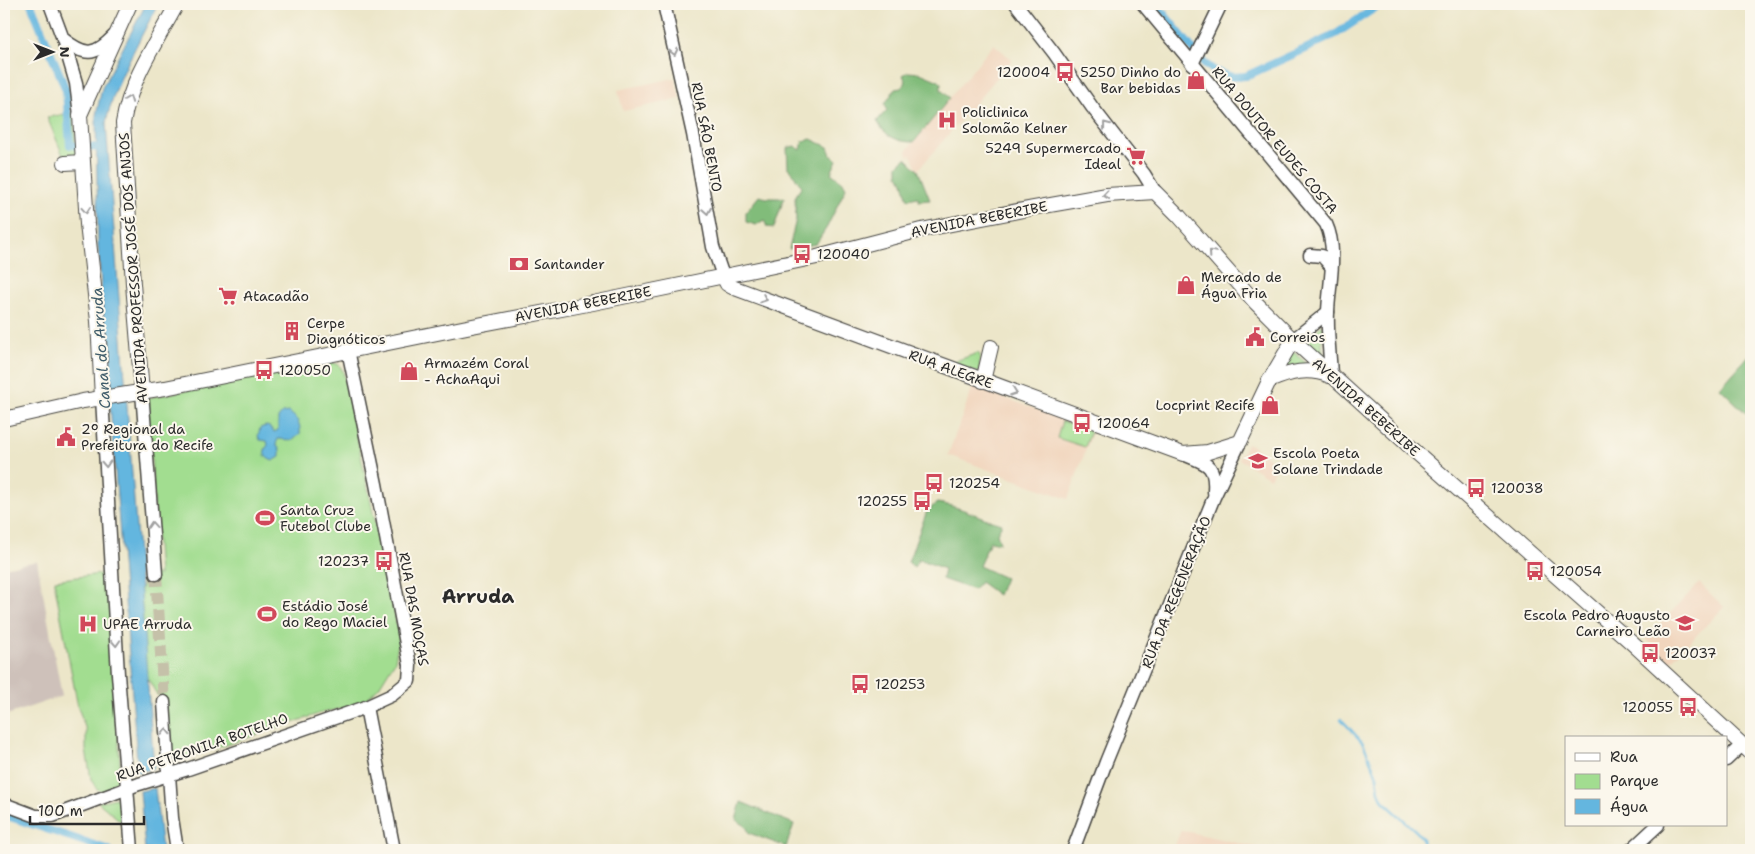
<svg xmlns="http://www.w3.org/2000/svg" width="1755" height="854" font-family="'Shantell Sans',sans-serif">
<rect width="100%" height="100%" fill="#fbf7ec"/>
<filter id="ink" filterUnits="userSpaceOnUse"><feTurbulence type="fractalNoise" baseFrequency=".02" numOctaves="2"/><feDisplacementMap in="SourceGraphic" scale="10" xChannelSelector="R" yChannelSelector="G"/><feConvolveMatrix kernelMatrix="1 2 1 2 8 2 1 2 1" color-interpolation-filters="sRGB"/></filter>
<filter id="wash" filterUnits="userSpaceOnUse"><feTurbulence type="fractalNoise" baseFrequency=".0096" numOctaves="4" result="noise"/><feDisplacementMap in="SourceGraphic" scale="20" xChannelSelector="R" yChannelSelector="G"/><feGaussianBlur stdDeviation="1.12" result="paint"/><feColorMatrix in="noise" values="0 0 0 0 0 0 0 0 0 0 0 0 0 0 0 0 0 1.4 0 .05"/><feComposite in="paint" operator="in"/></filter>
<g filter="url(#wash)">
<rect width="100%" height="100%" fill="#ece6c9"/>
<g fill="#f1d5bd">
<polygon points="994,44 1012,60 918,170 911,155 908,156 907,150"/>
<polygon points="675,78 680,99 623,111 618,90"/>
<polygon points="973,386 1093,430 1068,499 948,455"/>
<polygon points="1247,444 1250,444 1277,464 1270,478 1239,459"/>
<polygon points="1699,583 1724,607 1670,662 1646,639"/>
<polygon points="1181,830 1268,850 1173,850"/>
</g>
<polygon fill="#cec1ba" points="37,561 62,696 4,716 4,568"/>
<g fill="#a2dd90" stroke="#66845e">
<polygon points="73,113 77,156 64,158 47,117"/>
<polygon points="1322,325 1323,326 1322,346 1324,357 1306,341"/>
<polygon points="1291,352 1295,353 1308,365 1284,368"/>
<polygon points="978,353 980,355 979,373 950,363"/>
<polygon points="332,362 339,365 343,371 384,564 386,563 399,639 395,661 379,687 366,699 351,707 324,712 179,761 171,753 164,702 156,693 144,672 138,611 140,591 147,571 159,575 147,398"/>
<polygon points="1062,421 1091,431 1085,447 1057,438"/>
<polygon points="108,573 121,779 117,784 102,792 96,788 91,779 86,750 86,730 78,707 55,586 55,580"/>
<polygon points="116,798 123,804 124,824 98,802"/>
</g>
<g fill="#81bc7a" stroke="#567452">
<path d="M908 72 920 73 939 81 941 83V90L950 98 914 142C897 142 885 136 877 121L887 110 885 104 895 89 901 88 906 82 903 75Z"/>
<path d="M811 139 828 147 831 155 837 160 831 173 843 182 846 188 827 227 816 244 789 249 796 219 795 197 802 186C796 181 795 173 788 168L787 148 795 146 801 150 803 141Z"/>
<path d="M906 158 918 170 930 200 919 201 918 197 908 199C904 191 905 181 898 175V165Z"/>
<polygon points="759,196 767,198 784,198 774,228 767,227 764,220 756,225 746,222 746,212"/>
<polygon points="1751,353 1751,418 1720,388"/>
<path d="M937 503C960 506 980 518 1002 524L997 533 1000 543 990 541 979 566 1005 578 998 595 980 582 974 590 942 579 944 569 919 559 914 567 908 562 927 511Z"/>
<polygon points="741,802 794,824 786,847 749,833 746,826 736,820"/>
</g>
<g fill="#64b6df" stroke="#487085">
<path d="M146 4H158C139 42 115 81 106 123L154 768 138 773 98 246 96 115 102 88Z"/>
<path d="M288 412C297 417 301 424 300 434L293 440 278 439 276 444 280 450V457L273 461C264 458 262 452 268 445L267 441 260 440 258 436 260 428 266 426 270 427 274 432 278 430V418L282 413Z"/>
<polygon points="155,788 162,850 145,850 140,791"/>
</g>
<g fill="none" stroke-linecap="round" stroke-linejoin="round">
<polyline stroke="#64b6df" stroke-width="2.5" points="1341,719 1363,743 1377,776 1379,792 1383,801 1417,832 1422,838 1423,850"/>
<g stroke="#64b6df" stroke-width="8">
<polyline points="31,4 66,90 70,145 102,148"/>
<polyline points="1156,4 1204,63 1215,71 1232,77 1246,76 1303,50 1336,34 1381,4"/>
<polyline points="4,815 109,850"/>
</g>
</g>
</g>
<g filter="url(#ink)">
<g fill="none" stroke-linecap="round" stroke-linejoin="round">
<polyline stroke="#c5c1a9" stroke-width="12" stroke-dasharray="12 6" stroke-linecap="butt" points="156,574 164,702"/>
<g stroke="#484743" stroke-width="15">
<g id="secondary">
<polyline points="50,4 63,39 76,83 80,115"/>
<polyline points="664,4 693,134 713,247 723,276"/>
<polyline points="1016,4 1054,53 1092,107 1144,174 1155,192"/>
<path d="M1143 4 1326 224C1338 250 1329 284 1328 312 1327 333 1330 354 1331 375"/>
<path d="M63 39C85 56 94 57 114 36"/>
<polyline points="1192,64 1221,4"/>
<polyline points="1310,255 1322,256 1331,266"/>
<polyline points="1293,340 1328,312"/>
<polyline points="142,392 156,574"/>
<polyline points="102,398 118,674 132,850"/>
<path d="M1183 454C1207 464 1216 464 1214 492"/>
<polyline points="164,702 172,818 177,850"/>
<polyline points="366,707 394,850"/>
<polyline points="1726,760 1742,745"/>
<polyline points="4,804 36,816 53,816 139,784 188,769 366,707 392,695 409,681 410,665 376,484 348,350"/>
<polyline points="1073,850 1106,762 1214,497 1240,442"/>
<polyline points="1631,850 1658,825"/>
</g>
</g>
<g stroke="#484743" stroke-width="16">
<g id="primary">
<polyline points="65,163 82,162"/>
<polyline points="723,276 727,284 732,287 1183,454 1208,452 1240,442 1269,381 1293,340"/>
<polyline points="983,381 991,347"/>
<path d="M1269 381C1290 372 1308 367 1330 376"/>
<path d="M142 392 133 284 123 123C130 80 157 41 177 4"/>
<polyline points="102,398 98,321 87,224 80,115 130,4"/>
<polyline points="4,419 83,401 165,388 467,327 593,303 817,257 921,230 1033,208 1107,195 1155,192 1179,216 1256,303 1293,340 1417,453 1633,644 1751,753"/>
</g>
</g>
<use href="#secondary" stroke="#fff" stroke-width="12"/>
<use href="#primary" stroke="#fff" stroke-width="14"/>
</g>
<defs><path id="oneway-chevron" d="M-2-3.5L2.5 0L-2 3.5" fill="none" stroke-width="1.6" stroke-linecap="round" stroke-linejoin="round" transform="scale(1.25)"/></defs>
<g stroke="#a0a0a0">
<use href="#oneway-chevron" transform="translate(674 52) rotate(77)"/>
<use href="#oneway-chevron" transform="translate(129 99) rotate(-69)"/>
<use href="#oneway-chevron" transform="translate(1106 125) rotate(-128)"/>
<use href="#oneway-chevron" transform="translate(1106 195) rotate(172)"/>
<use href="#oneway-chevron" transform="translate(86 210) rotate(85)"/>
<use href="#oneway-chevron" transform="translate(707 211) rotate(80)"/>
<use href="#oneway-chevron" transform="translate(1212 253) rotate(-131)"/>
<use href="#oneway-chevron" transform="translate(764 299) rotate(21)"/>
<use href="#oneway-chevron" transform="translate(1014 392) rotate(20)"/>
<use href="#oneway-chevron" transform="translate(106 464) rotate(87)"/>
<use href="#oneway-chevron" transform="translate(152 525) rotate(-94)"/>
<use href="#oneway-chevron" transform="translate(116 643) rotate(87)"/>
<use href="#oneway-chevron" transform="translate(166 732) rotate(-93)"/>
</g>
</g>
<defs>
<g id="bus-bare" transform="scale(1.5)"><path d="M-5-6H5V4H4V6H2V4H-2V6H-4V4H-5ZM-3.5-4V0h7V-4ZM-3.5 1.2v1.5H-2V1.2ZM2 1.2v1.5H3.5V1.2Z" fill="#d1495b" stroke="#fbf7ec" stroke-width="2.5" paint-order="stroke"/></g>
<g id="shop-bare" transform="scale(1.5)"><path d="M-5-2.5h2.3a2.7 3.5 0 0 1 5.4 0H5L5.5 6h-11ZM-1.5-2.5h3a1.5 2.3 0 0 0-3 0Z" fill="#d1495b" stroke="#fbf7ec" stroke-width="2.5" paint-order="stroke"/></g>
<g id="hospital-bare" transform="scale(1.5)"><path d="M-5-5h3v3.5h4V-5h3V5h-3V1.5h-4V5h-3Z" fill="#d1495b" stroke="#fbf7ec" stroke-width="2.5" paint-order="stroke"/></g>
<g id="supermarket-bare" transform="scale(1.5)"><path d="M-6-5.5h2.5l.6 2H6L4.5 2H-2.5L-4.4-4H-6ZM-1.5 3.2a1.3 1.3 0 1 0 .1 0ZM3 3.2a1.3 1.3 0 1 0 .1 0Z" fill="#d1495b" stroke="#fbf7ec" stroke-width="2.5" paint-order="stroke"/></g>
<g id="bank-bare" transform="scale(1.5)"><path d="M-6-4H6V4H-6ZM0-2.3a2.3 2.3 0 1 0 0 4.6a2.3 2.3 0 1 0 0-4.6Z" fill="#d1495b" stroke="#fbf7ec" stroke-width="2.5" paint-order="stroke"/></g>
<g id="building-bare" transform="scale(1.5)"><path d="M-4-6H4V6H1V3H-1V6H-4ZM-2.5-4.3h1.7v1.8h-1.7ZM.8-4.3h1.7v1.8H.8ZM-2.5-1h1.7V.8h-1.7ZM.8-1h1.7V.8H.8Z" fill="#d1495b" stroke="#fbf7ec" stroke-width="2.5" paint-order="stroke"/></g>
<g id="civic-bare" transform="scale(1.5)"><path d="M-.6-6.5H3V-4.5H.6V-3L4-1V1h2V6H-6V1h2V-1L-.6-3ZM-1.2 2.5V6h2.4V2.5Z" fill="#d1495b" stroke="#fbf7ec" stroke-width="2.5" paint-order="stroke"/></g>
<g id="school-bare" transform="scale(1.5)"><path d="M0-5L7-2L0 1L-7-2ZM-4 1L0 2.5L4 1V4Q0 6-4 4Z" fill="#d1495b" stroke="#fbf7ec" stroke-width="2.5" paint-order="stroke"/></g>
<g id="stadium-bare" transform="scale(1.5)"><path d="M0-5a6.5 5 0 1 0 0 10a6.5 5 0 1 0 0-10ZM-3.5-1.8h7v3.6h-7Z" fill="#d1495b" stroke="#fbf7ec" stroke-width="2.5" paint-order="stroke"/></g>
</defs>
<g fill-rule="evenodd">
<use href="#bus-bare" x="1065" y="72"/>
<use href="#shop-bare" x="1196" y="80"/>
<use href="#hospital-bare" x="947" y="120"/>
<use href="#supermarket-bare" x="1136" y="156"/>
<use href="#bus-bare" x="802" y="254"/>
<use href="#bank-bare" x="519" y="264"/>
<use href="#shop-bare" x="1186" y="285"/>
<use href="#supermarket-bare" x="228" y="296"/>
<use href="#building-bare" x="292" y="331"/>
<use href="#civic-bare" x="1255" y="337"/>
<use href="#bus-bare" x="264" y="370"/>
<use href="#shop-bare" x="409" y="371"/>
<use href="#shop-bare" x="1270" y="405"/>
<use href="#bus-bare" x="1082" y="423"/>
<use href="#civic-bare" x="66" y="437"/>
<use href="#school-bare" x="1258" y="461"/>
<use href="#bus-bare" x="934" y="483"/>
<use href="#bus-bare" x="1476" y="488"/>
<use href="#bus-bare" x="922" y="501"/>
<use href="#stadium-bare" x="265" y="518"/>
<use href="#bus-bare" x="384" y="561"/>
<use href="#bus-bare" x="1535" y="571"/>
<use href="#stadium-bare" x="267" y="614"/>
<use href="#school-bare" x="1685" y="623"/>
<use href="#hospital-bare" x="88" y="624"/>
<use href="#bus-bare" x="1650" y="653"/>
<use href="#bus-bare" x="860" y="684"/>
<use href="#bus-bare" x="1688" y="707"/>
</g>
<g text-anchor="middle" stroke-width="4" stroke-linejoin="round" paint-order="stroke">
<g font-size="14" fill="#2b2b2b" stroke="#fbf7ec" text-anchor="start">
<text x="1050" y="77" text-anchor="end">120004</text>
<text x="1181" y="77" text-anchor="end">5250 Dinho do<tspan x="1181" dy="16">Bar bebidas</tspan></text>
<text x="962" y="117">Policlinica<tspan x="962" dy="16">Solomão Kelner</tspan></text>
<text x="1121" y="153" text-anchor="end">5249 Supermercado<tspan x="1121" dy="16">Ideal</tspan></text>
<text x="817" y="259">120040</text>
<text x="534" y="269">Santander</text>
<text x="1201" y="282">Mercado de<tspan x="1201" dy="16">Água Fria</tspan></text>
<text x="243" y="301">Atacadão</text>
<text x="307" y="328">Cerpe<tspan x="307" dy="16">Diagnóticos</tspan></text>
<text x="1270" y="342">Correios</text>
<text x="424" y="368">Armazém Coral<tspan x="424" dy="16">- AchaAqui</tspan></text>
<text x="279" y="375">120050</text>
<text x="1255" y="410" text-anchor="end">Locprint Recife</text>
<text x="1097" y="428">120064</text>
<text x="81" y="434">2° Regional da<tspan x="81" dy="16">Prefeitura do Recife</tspan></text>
<text x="1273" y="458">Escola Poeta<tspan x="1273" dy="16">Solane Trindade</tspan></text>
<text x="949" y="488">120254</text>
<text x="1491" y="493">120038</text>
<text x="907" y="506" text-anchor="end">120255</text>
<text x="280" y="515">Santa Cruz<tspan x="280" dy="16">Futebol Clube</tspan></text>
<text x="369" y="566" text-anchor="end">120237</text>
<text x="1550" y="576">120054</text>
<text x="282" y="611">Estádio José<tspan x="282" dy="16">do Rego Maciel</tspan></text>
<text x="1670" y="620" text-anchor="end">Escola Pedro Augusto<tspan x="1670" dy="16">Carneiro Leão</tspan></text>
<text x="103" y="629">UPAE Arruda</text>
<text x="1665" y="658">120037</text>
<text x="875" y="689">120253</text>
<text x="1673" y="712" text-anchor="end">120055</text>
</g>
<g font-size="14" fill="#2b2b2b" stroke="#fbf7ec">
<text transform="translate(707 137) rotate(79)" y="5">RUA SÃO BENTO</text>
<text transform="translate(1275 140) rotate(50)" y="5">RUA DOUTOR EUDES COSTA</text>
<text transform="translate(979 219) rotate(-11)" y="5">AVENIDA BEBERIBE</text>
<text transform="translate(133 268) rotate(-94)" y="5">AVENIDA PROFESSOR JOSÉ DOS ANJOS</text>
<text transform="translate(583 304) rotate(-11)" y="5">AVENIDA BEBERIBE</text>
<text transform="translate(951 369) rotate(20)" y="5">RUA ALEGRE</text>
<text transform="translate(1366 407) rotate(42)" y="5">AVENIDA BEBERIBE</text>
<text transform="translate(1176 592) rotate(-68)" y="5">RUA DA REGENERAÇÃO</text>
<text transform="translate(414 609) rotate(80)" y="5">RUA DAS MOÇAS</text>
<text transform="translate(202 747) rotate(-19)" y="5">RUA PETRONILA BOTELHO</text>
</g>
<g font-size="15" font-style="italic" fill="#3f5c6a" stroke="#fbf7ec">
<text transform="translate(101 348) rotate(-94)" y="5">Canal do Arruda</text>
</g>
<g font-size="19" font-weight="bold" fill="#2b2b2b" stroke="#fbf7ec">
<text x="478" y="603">Arruda</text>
</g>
</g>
<rect width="1755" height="854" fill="none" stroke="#fbf7ec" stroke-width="20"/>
<rect x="1565" y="736" width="162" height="90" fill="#fbf7ec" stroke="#a8a59f"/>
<rect x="1575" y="753" width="25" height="8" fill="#ffffff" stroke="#a8a59f"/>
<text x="1610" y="762" font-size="15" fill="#2b2b2b">Rua</text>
<rect x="1575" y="774" width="25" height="15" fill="#a2dd90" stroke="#a8a59f"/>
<text x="1610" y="786" font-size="15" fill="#2b2b2b">Parque</text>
<rect x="1575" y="799" width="25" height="15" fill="#64b6df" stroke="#a8a59f"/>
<text x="1610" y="812" font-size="15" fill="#2b2b2b">Água</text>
<g transform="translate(52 52) rotate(90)" stroke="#fbf7ec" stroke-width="4" paint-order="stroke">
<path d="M0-4L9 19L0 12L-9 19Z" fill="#2b2b2b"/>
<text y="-8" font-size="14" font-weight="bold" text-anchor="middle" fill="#2b2b2b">N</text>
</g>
<path d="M30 816v8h114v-8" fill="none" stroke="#2b2b2b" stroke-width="2.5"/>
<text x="38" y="816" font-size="15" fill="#2b2b2b" stroke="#fbf7ec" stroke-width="4" paint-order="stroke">100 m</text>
</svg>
